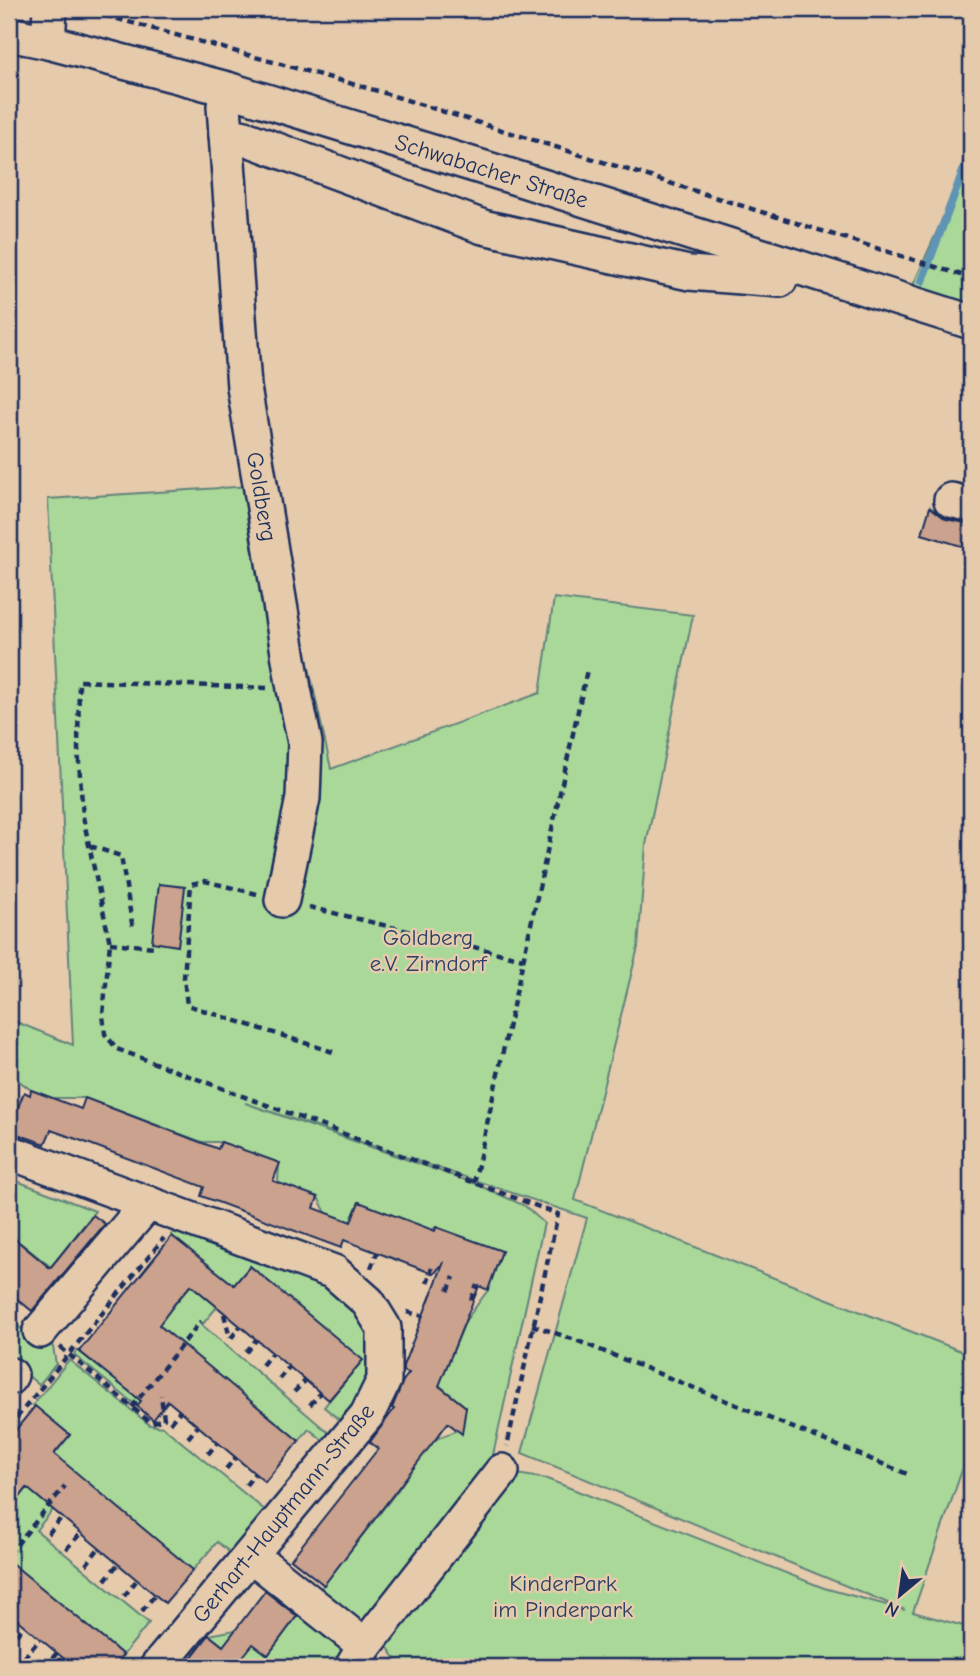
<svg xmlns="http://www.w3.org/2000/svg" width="980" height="1676" font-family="'Comic Neue',sans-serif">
<rect width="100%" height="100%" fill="#e5caac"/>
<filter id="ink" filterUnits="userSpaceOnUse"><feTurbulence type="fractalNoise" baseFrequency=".0143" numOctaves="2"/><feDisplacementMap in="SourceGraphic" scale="14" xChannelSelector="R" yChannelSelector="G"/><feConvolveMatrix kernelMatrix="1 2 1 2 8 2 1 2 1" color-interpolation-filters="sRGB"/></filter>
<g filter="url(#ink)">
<g fill="#aad898" stroke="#62847b" stroke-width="2">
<polygon points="971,154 971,310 911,290"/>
<path d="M269 485 331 769 540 693 554 598 693 615 646 845 638 947 575 1200 971 1355V1444L913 1612 971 1628V1667H410L397 1661 380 1636 517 1474 547 1479 824 1588 905 1610 522 1453 587 1218 245 1103 474 1183 525 1206 544 1223 489 1473 372 1621 338 1618 313 1598 398 1490C408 1474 418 1458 431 1444 448 1426 461 1443 466 1407L439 1385 466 1320 488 1290 502 1251 436 1227 417 1238 359 1202 350 1222 326 1213 318 1197 278 1183 279 1163 221 1142H202L85 1098H53L31 1090 9 1073V1019L73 1045 48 499Z"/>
<polygon points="9,1178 95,1211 51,1267 9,1234"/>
<polygon points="181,1223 330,1279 377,1338 376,1379 347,1426 324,1407 362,1360 250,1267 202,1325 336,1439 330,1446 309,1429 299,1441 151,1387 137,1406 74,1355 77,1350 115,1379 207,1264 171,1235"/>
<polygon points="9,1319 23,1330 53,1347 56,1364 39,1385 25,1373 9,1370"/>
<polygon points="69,1360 150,1425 163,1427 272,1516 237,1558 217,1542 193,1570 80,1477 36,1530 149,1623 123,1655 9,1562 9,1511 70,1435 33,1405"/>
<polygon points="265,1575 350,1641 345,1667 235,1667 240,1659 209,1635 235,1630 268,1655 299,1614 266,1589"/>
</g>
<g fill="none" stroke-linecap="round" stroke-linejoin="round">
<polyline stroke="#6094b5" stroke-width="8" points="922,281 971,150"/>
</g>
<g fill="#caa28d" stroke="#1b2f5e" stroke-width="2">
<polygon points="930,507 946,519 971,524 971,549 922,534"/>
<polygon points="159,884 185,887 178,946 152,942"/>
<polygon points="31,1090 81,1109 85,1098 218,1149 221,1142 280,1163 273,1181 318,1197 314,1208 351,1222 359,1202 435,1231 436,1227 502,1251 488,1290 479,1286 439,1386 466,1407 462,1434 448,1423 324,1585 291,1559 378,1449 370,1442 394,1409 392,1408 403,1381 409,1373 403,1371 403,1366 444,1262 434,1274 344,1240 341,1248 201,1196 204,1187 82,1141 51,1130 45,1144 9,1131 24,1092 30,1095"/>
<polygon points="93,1215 105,1224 32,1311 9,1292 9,1234 50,1268"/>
<polygon points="172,1236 234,1285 250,1266 363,1360 329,1400 191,1285 176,1302 159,1325 299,1441 265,1482 168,1401 153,1420 137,1406 141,1401 79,1351"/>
<polygon points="35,1406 70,1435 54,1454 193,1570 165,1603 27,1488 9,1511 9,1438"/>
<polygon points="9,1561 123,1655 113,1667 74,1667 9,1613"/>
<polygon points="265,1591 297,1616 268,1655 253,1644 241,1659 251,1667 184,1667 209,1635 223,1646"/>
</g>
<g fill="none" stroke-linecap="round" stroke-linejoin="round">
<g stroke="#1b2f5e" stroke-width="38">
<g id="minor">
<path id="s1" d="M9 34 48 42 227 89 507 175 971 322"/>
<polyline points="48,42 50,9"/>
<path id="s2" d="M227 89 224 106 244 387 294 689 305 743 303 798 282 900"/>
<polyline points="226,134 245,138 483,227 689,273 780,280 784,264"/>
<polyline points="951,500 971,505"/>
<polyline points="9,1152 334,1272 368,1302 384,1328 384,1380 367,1415 157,1667"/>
<polyline points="40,1331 148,1203"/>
<polyline points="9,1378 11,1375"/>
<polyline points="252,1556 365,1646"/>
<polyline points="352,1667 365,1646 502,1471"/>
</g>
</g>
<g stroke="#1b2f5e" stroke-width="4.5" stroke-dasharray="7 5" stroke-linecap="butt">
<polyline points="82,9 378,91 971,278"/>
<polyline points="267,688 79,681 78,748 83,817 110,943 103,1015 105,1034 117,1049 558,1214 507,1446"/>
<polyline points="90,846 121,856 133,929"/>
<polyline points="257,894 205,881 191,884 184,978 187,1005 333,1052"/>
<polyline points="309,907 523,959"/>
<polyline points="110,943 155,947"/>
<polyline points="474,1183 587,670"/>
<polyline points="371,1268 377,1253"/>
<polyline points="427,1283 432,1268"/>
<polyline points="448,1291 454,1277"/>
<polyline points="471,1300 477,1285"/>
<polyline points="407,1312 423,1316"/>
<polyline points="224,1314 230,1338"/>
<polyline points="532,1325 578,1341 910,1475"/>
<polyline points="231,1338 240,1327"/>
<polyline points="60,1347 151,1423 164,1419 161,1395"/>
<polyline points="246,1352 256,1340"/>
<polyline points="262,1365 272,1353"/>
<polyline points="279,1379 289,1367"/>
<polyline points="294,1392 305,1381"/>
<polyline points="310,1405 320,1393"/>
<polyline points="132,1407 201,1321"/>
<polyline points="170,1423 180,1411"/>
<polyline points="9,1427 164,1238"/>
<polyline points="188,1438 198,1426"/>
<polyline points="208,1454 218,1442"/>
<polyline points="226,1469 236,1457"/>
<polyline points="246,1485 255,1473"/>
<polyline points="48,1534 62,1517"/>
<polyline points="66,1549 81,1533"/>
<polyline points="9,1554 65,1486"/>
<polyline points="86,1565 99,1548"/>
<polyline points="105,1580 118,1564"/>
<polyline points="124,1596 137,1580"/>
<polyline points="142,1611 155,1595"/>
<polyline points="9,1644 24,1626"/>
<polyline points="16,1667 40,1639"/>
<polyline points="44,1667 57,1653"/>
<polyline points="71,1667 73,1666"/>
</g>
<use href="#minor" stroke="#e5caac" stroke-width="33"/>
</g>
</g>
<g text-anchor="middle" stroke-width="5" stroke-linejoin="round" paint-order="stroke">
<g font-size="23" fill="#1b2f5e" stroke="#e5caac">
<text dy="8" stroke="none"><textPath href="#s1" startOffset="502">Schwabacher Straße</textPath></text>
<text dy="8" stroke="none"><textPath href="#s2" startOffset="410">Goldberg</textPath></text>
<text transform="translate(283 1513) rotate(-51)" y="8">Gerhart-Hauptmann-Straße</text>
</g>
<g font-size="23" fill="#294064" stroke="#e5caac">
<text x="428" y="945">Goldberg<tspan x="428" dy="26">e.V. Zirndorf</tspan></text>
<text x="563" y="1591">KinderPark<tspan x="563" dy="26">im Pinderpark</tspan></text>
</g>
</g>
<rect width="980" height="1676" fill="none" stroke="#e5caac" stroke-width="35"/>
<rect x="18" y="18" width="945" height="1641" fill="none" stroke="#1b2f5e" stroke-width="2.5" filter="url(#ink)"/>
<g transform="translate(900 1595) rotate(209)" stroke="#e5caac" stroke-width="5" paint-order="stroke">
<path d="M0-5L12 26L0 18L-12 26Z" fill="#1b2f5e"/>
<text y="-10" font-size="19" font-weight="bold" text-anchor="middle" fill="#1b2f5e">N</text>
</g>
</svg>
